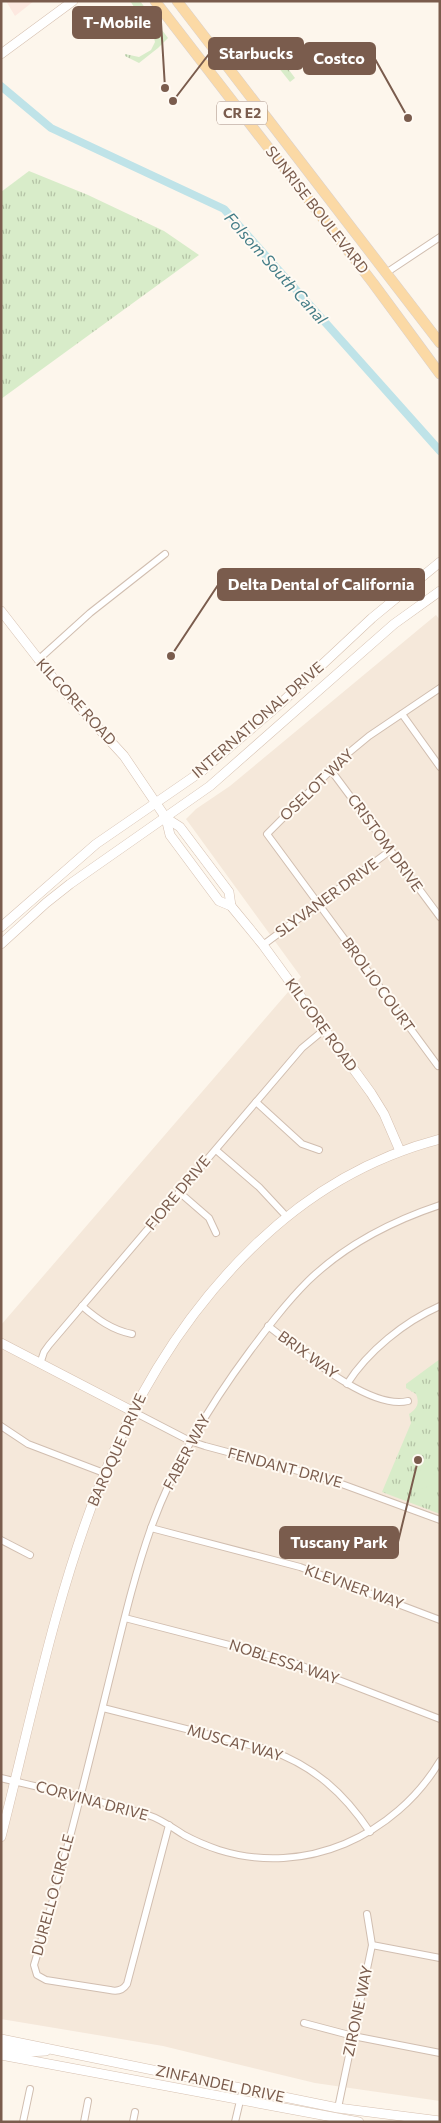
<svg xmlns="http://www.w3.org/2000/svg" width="441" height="2123" font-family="Commissioner,sans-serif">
<defs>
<pattern id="grass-tufts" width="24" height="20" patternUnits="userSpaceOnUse" patternTransform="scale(1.25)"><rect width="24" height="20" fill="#d8ecc9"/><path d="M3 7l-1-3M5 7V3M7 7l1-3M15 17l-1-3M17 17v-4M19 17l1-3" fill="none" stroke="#b4c2a5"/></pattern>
</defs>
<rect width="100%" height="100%" fill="#fdf6ec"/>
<polygon fill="#f5e8da" points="436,615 440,620 440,2101 315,2083 163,2046 1,2019 1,1325 301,977 186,819 196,809 230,786"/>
<polygon fill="#fde8e0" points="6,1 34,1 15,16"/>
<g fill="url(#grass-tufts)">
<polygon points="130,1 140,1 168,38 158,48 139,63 125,56 125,54 139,57 151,50 155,42 153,34"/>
<polygon points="274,54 277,54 295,78 290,82 274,62"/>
<polygon points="29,171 88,195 164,231 199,255 1,399 1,192"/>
<path d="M440 1359V1514L382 1492 411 1423 409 1414C417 1409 420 1403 416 1394L406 1388V1384Z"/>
</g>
<polygon fill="#d8ecc9" points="431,1466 437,1483 416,1491 410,1474"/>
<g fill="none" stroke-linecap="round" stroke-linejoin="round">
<polyline stroke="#bfe3e8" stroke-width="8" points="1,86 51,128 224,209 440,451"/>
<g stroke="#d1beb0" stroke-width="8">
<g id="street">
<polyline points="386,273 440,237"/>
<polyline points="38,660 90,613 165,554"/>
<polyline points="402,714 440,767"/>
<polyline points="330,769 440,917"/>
<polyline points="263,945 391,850"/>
<polyline points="438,1066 267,834 346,755 369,736 440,688"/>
<polyline points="256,1102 302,1144 319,1150"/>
<polyline points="216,1150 259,1187 286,1216"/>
<polyline points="179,1192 209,1218 216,1233"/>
<path d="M82 1306C97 1319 112 1330 132 1334"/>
<path d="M268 1326C299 1349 369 1411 408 1401"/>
<polyline points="40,1364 44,1352 49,1345 302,1048 325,1029"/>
<path d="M347 1384C368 1351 404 1322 440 1306"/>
<polyline points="132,1411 190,1441 205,1446 328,1479 440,1520"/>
<polyline points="1,1426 28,1444 104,1473"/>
<polyline points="151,1528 300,1567 440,1620"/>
<polyline points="1,1540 30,1555"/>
<polyline points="125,1618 284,1659 440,1719"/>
<path d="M103 1708 269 1750C314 1766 344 1793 370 1832"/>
<path d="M1 1778C50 1790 100 1800 148 1815 161 1819 173 1828 184 1835 195 1841 207 1846 219 1850 305 1877 395 1836 440 1761"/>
<path d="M169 1825 127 1984C123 1990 118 1992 110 1990L46 1980 37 1975 34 1965C62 1873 85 1779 108 1685 121 1633 133 1579 151 1528 174 1464 209 1406 250 1351 268 1327 286 1303 308 1281 344 1246 392 1221 440 1205"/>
<polyline points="372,1945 440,1958"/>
<polyline points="304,2023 353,2036 440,2053"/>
<polyline points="338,2108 372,1945 367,1914"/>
<polyline points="23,2122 30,2089"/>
<polyline points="84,2122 88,2101"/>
<polyline points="133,2122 135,2112"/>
<polyline points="235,2122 243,2088"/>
</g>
</g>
<g stroke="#d6c0b0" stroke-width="10">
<g id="secondary">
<polyline points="1,54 73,1"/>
<polyline points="1,611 57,683 124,756 166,818 170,835 219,901 231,906 263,945 371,1093 384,1114 400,1151"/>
<polyline points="166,818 180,827 229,892 231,906"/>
<polyline points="1,927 96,844 202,771 280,704 372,618 440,562"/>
<polyline points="1,944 46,903 70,884 210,786 394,624 440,591"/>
<polyline points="1,1343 132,1411"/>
<path d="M1 1837C55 1625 89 1406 253 1247 306 1195 367 1158 440 1139"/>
<polyline points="1,2039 338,2108 440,2121"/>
<polyline points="1,2047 27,2052 46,2051"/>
<polyline points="1,2055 359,2122"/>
</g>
</g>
<g stroke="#dad1cd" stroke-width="11">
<g id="primary">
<polyline points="155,1 373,283 440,374"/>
<polyline points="177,1 440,343"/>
</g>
</g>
<use href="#street" stroke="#fff" stroke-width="6"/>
<use href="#secondary" stroke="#fff" stroke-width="9"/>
<use href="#primary" stroke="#fbd9a5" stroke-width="10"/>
</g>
<g text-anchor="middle" stroke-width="4" stroke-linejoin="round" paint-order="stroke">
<rect fill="#fffaf3" stroke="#a28b7f" stroke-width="1" x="217" y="101.5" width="50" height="23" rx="4"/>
<g font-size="14" font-weight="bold" fill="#7a5c4d">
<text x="242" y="118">CR E2</text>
</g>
<g font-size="15" fill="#7a5c4d" stroke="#fffaf3">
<text transform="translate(317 210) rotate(52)" y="5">SUNRISE BOULEVARD</text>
<text transform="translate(76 702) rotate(48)" y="5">KILGORE ROAD</text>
<text transform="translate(258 720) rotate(-41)" y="5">INTERNATIONAL DRIVE</text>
<text transform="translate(317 785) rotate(-44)" y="5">OSELOT WAY</text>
<text transform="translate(385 843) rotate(54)" y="5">CRISTOM DRIVE</text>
<text transform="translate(327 898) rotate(-36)" y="5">SLYVANER DRIVE</text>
<text transform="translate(378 985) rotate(54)" y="5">BROLIO COURT</text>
<text transform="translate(321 1025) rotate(54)" y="5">KILGORE ROAD</text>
<text transform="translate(178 1193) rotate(-50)" y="5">FIORE DRIVE</text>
<text transform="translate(308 1355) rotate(36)" y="5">BRIX WAY</text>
<text transform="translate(117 1450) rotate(-66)" y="5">BAROQUE DRIVE</text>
<text transform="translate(187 1452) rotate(-62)" y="5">FABER WAY</text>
<text transform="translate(285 1468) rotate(15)" y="5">FENDANT DRIVE</text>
<text transform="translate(354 1587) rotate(20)" y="5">KLEVNER WAY</text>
<text transform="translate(284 1662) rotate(18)" y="5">NOBLESSA WAY</text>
<text transform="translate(235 1743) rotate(16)" y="5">MUSCAT WAY</text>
<text transform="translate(92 1801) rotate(15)" y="5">CORVINA DRIVE</text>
<text transform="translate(53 1895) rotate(-75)" y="5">DURELLO CIRCLE</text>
<text transform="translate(358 2011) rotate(-78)" y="5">ZIRONE WAY</text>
<text transform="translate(220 2084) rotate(12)" y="5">ZINFANDEL DRIVE</text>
</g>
<g font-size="16" font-style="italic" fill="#437c86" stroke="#fffaf3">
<text transform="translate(276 268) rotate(48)" y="6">Folsom South Canal</text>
</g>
</g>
<path fill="none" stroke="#7a5c4d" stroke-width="2" d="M165 88L161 22M173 101L209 54M408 118L375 59M171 656L218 585M418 1460L398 1542"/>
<g fill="#7a5c4d" stroke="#fffaf3" stroke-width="2">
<circle cx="165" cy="88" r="5"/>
<circle cx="173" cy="101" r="5"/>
<circle cx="408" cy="118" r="5"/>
<circle cx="171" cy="656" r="5"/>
<circle cx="418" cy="1460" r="5"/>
</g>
<g fill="#7a5c4d" stroke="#7a5c4d" stroke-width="2">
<rect x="73" y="7" width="88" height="31" rx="5"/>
<rect x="209" y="38" width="94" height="31" rx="5"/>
<rect x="304" y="43" width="71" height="31" rx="5"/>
<rect x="218" y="569" width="206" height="31" rx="5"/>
<rect x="280" y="1527" width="118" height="31" rx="5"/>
</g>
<g font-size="16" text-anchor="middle" font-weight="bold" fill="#fff">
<text x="117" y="28">T-Mobile</text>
<text x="256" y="59">Starbucks</text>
<text x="339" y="64">Costco</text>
<text x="321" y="590">Delta Dental of California</text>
<text x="339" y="1548">Tuscany Park</text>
</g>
<rect width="441" height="2123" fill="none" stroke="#7a5c4d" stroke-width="5"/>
</svg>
